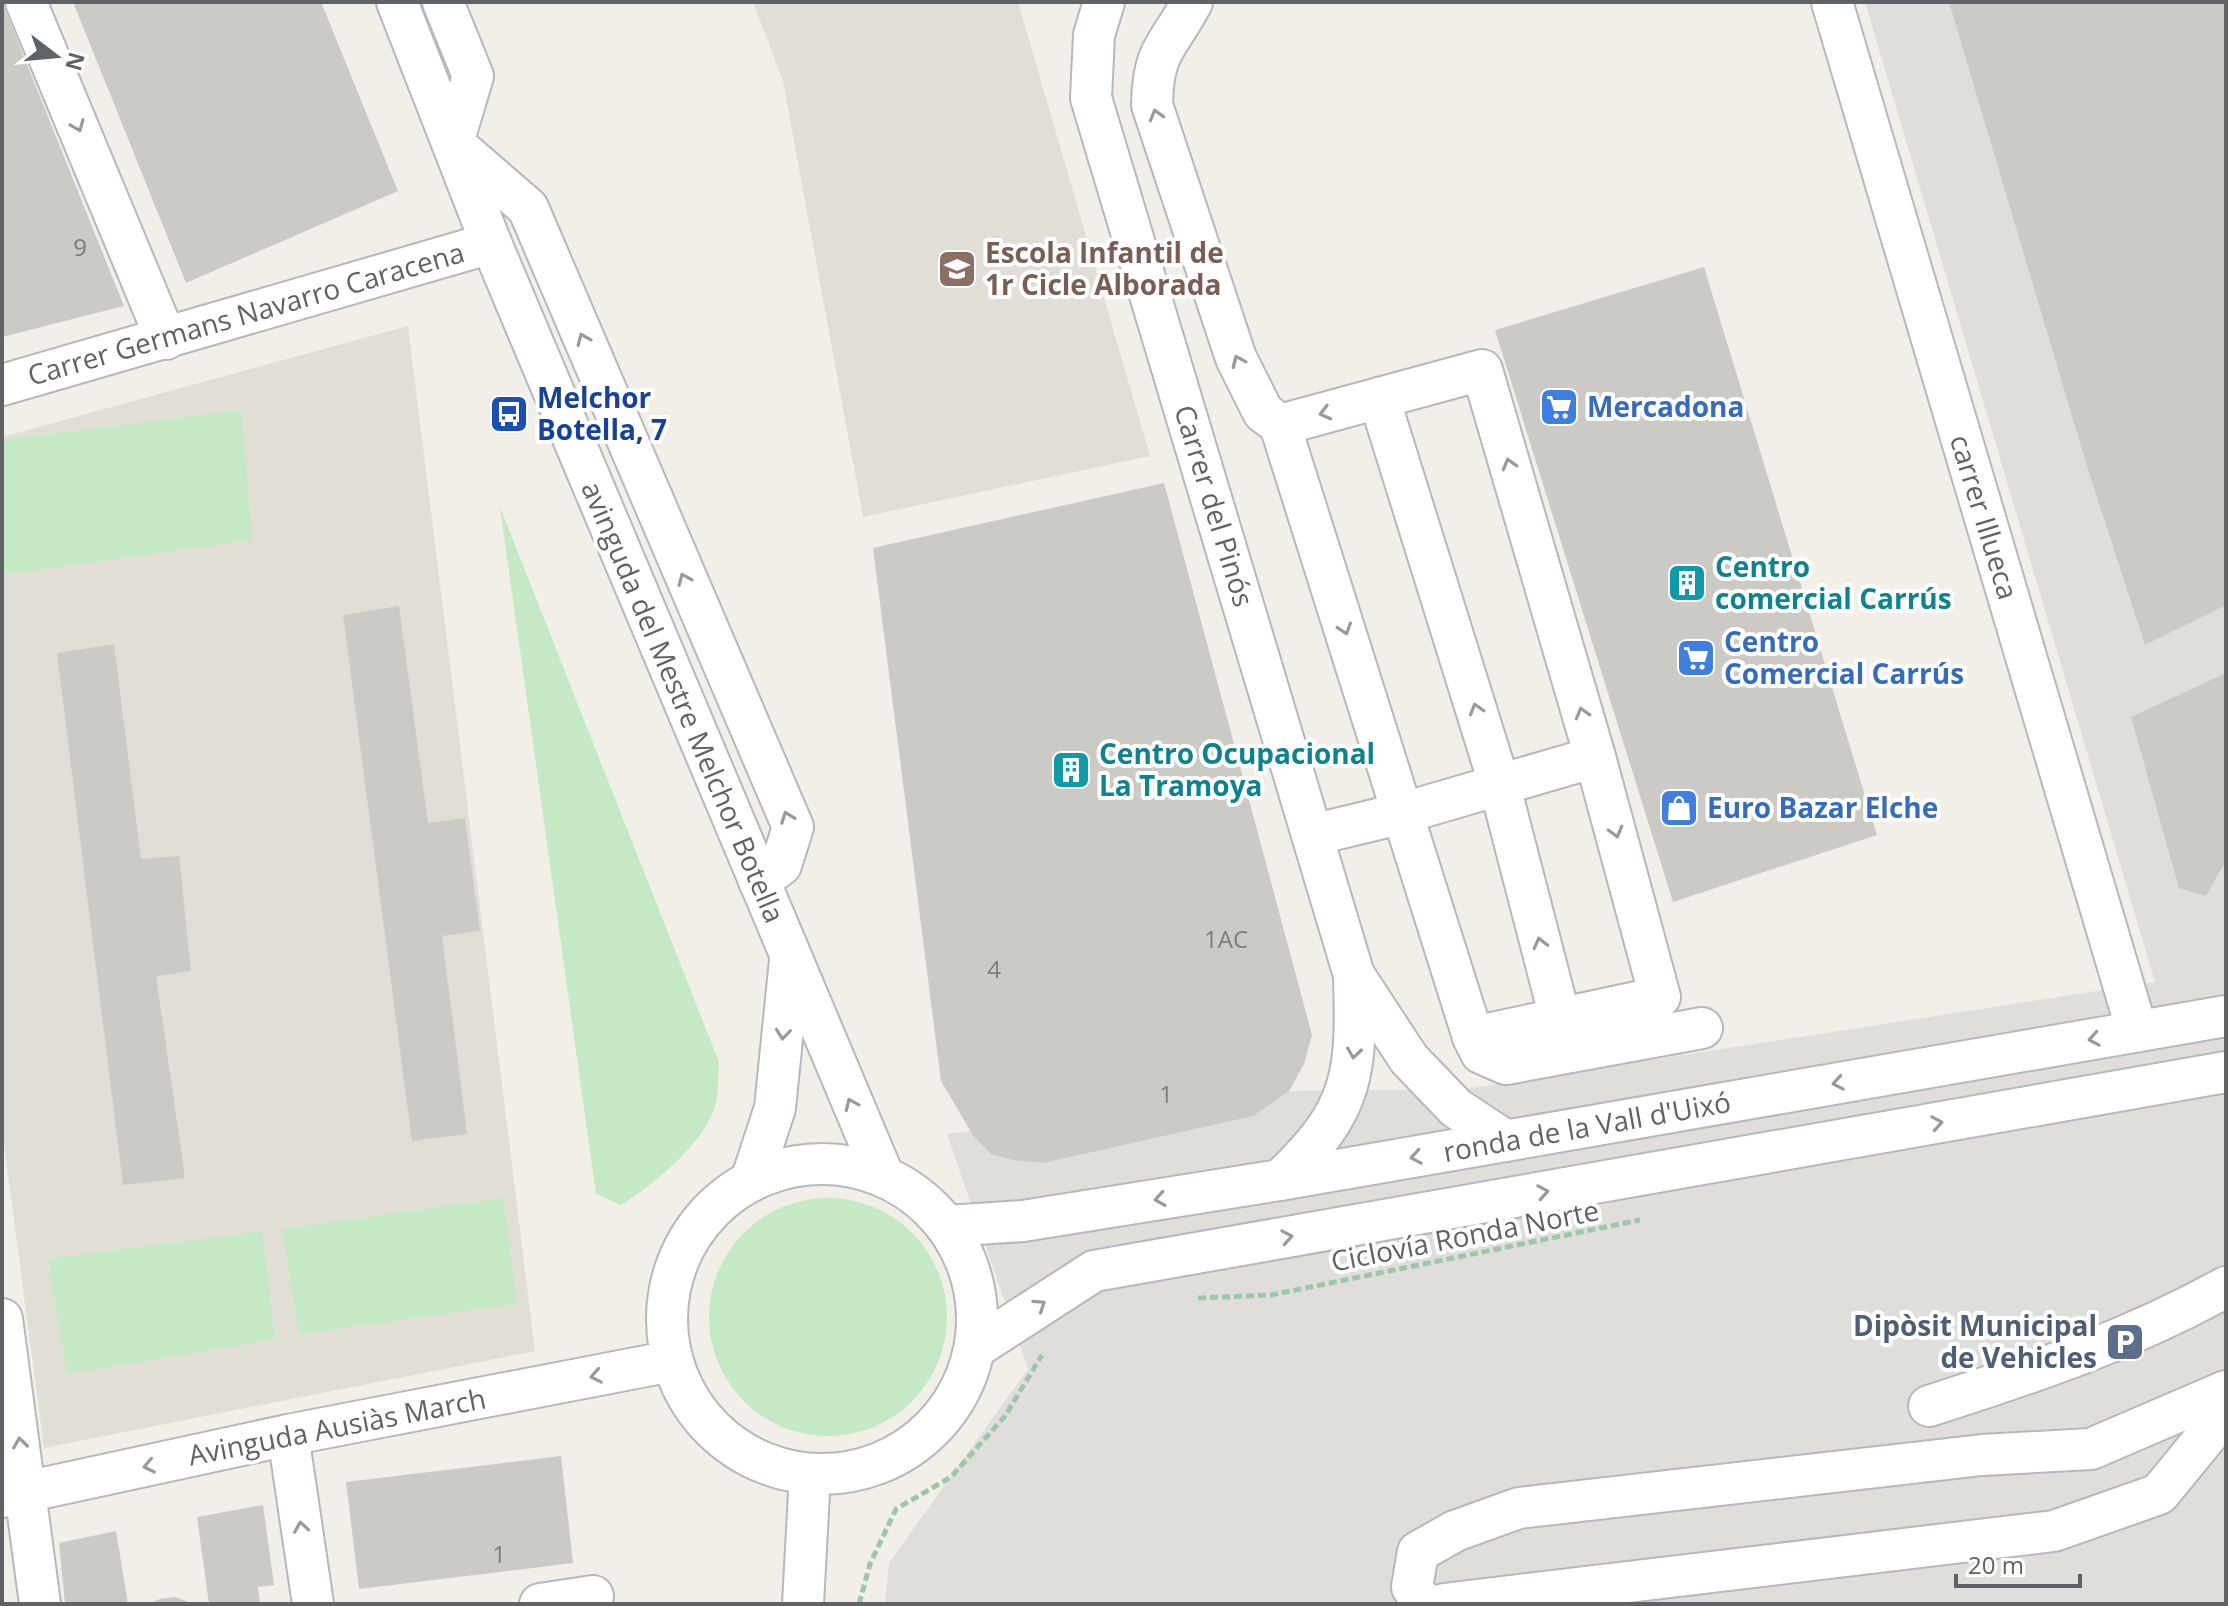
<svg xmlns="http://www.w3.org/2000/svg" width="2228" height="1606" font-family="'Open Sans',sans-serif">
<rect width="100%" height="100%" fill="#f1efe8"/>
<polygon fill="#e0deda" points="1865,2 2226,2 2226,1604 885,1604 889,1563 1028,1369 947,1134 1289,1091 1464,1089 2155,982"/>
<g fill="#e1ded6">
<polygon points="753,2 1018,2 1150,456 863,517 783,81"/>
<polygon points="408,326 535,1351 44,1448 2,1129 2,437"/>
</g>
<g fill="#c5e8c5">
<polygon points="241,410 252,540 2,575 2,440"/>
<path d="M500 507 719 1062C718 1077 719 1098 713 1112 699 1147 653 1185 621 1205L596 1194Z"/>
<circle cx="828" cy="1317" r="119"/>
<polygon points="503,1198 517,1304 299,1334 282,1229"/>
<polygon points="262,1231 275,1339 67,1374 48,1259"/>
</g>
<g fill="#cccac5">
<polygon points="2,2 124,306 2,337"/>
<polygon points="73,2 321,2 398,191 186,283"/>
<polygon points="1949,2 2226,2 2226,605 2145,645 2086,463"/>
<polygon points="1704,267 1877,835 1673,902 1495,330"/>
<polygon points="1164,483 1312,1035 1304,1064 1289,1091 1253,1116 1043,1163 1013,1160 991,1154 974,1137 941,1081 873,548"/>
<polygon points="399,606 428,823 465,818 480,931 442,936 467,1134 412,1141 343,615"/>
<polygon points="114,644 141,859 179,856 191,971 156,976 185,1178 123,1185 57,653"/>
<polygon points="2226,673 2226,860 2206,896 2179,888 2131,717"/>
<polygon points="561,1456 573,1563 359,1589 346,1482"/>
<polygon points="263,1505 274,1585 258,1587 260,1604 209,1604 197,1517"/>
<polygon points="116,1531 128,1604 65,1604 59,1543"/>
<polygon points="175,1597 194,1604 148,1604 160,1599"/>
</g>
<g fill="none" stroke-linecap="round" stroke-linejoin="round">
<g stroke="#b5b8bc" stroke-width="44">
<g id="minor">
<polyline points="26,2 166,339"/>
<polyline points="397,2 491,243 883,1175"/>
<polyline points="443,2 473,76 453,143 528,208 793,827 781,865 759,881"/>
<path d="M1104 2 1094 35 1091 98 1354 975C1357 1073 1355 1110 1280 1180"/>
<path d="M1192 2C1168 48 1153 48 1152 105L1236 358 1263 412 1280 425"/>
<polyline points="1832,2 2137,1031"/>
<polyline points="2,385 491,243"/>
<polyline points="1379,398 1499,783 1560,1018"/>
<polyline points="1312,835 1403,813 1595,757 1482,370 1280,425 1473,1037 1481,1053 1506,1064 1702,1028"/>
<polyline points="1354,975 1409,1059 1456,1108 1506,1141"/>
<polyline points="1473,1037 1660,997 1595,757"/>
<circle cx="822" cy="1319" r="155"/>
<polyline points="751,1181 775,1108 790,960"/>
<polyline points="947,1226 1023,1221 1280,1180 2226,1016"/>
<polyline points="2,1319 40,1604"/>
<polyline points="975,1348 1094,1271 2226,1072"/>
<path d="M1929 1406C2035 1372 2128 1341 2226 1287"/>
<polyline points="288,1435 313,1604"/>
<polyline points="2,1497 288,1435 672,1361"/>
<polyline points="540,1604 593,1596"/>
<polyline points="803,1604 810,1474"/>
<polyline points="1423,1604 1412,1587 1418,1552 1455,1531 1519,1508 1982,1455 2091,1449 2226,1391"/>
<polyline points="1444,1604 2054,1531 2159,1494 2209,1433 2226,1405"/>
</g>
</g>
<g stroke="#9cc7a9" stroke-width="5" stroke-dasharray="8 4" stroke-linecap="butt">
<polyline points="1198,1298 1271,1295 1640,1220"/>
<polyline points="859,1604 870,1564 896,1509 951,1477 1005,1416 1042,1355"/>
</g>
<use href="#minor" stroke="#fff" stroke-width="40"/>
</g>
<defs><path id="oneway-chevron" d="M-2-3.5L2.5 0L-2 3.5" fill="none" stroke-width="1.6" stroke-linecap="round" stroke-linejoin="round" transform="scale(2)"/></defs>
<g stroke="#979a9d">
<use href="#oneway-chevron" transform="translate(1156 115) rotate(-106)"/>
<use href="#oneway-chevron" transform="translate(78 126) rotate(68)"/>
<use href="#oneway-chevron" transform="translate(583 339) rotate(-113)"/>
<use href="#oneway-chevron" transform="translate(1238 361) rotate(-114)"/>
<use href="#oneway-chevron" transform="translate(1325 413) rotate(165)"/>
<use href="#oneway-chevron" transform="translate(1509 464) rotate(-106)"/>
<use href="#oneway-chevron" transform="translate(684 579) rotate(-113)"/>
<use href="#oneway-chevron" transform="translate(1345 629) rotate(72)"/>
<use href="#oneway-chevron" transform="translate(1476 709) rotate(-107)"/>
<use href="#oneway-chevron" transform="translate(1582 713) rotate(-106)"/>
<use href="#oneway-chevron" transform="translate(787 817) rotate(-110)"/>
<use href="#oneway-chevron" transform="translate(1616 832) rotate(75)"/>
<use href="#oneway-chevron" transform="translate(1540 943) rotate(-104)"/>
<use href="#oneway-chevron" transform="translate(783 1034) rotate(96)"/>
<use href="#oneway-chevron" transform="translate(2094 1039) rotate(170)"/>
<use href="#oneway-chevron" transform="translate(1354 1053) rotate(98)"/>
<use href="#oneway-chevron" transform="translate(1838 1083) rotate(170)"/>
<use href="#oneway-chevron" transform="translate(851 1104) rotate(-114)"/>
<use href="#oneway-chevron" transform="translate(1937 1123) rotate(-10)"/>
<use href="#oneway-chevron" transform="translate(1416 1157) rotate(170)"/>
<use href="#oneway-chevron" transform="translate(1543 1192) rotate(-10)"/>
<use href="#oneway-chevron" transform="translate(1160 1199) rotate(171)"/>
<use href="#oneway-chevron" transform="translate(1287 1237) rotate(-10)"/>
<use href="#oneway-chevron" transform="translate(1040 1305) rotate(-33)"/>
<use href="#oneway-chevron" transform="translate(596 1376) rotate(169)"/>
<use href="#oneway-chevron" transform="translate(20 1443) rotate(-98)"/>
<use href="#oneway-chevron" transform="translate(149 1466) rotate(168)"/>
<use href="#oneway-chevron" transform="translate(301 1527) rotate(-99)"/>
</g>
<defs>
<g id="school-square" transform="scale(2)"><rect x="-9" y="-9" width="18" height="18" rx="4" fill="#8d6e63" stroke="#fff"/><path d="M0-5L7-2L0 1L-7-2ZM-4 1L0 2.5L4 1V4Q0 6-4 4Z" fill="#fff"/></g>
<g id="supermarket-square" transform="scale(2)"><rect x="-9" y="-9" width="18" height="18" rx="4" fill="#3f7fe0" stroke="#fff"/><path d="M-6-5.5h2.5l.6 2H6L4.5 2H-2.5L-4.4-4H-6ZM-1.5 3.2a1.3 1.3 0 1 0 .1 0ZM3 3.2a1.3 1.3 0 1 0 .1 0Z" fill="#fff"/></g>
<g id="bus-square" transform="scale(2)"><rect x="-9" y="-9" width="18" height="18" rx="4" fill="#1a4fb4" stroke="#fff"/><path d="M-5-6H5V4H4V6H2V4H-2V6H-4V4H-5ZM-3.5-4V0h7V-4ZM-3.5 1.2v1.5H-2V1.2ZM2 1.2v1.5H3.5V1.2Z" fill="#fff"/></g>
<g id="building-square" transform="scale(2)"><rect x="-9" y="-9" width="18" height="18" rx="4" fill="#0f9aa8" stroke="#fff"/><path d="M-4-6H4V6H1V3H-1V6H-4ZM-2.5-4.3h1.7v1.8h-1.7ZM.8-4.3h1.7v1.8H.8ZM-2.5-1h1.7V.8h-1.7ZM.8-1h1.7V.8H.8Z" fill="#fff"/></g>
<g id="shop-square" transform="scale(2)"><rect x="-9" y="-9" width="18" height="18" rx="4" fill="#3f7fe0" stroke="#fff"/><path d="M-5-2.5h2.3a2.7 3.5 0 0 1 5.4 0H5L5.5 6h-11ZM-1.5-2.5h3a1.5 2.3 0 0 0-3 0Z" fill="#fff"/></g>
<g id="parking-square" transform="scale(2)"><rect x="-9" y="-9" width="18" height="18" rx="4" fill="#5c6f8a" stroke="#fff"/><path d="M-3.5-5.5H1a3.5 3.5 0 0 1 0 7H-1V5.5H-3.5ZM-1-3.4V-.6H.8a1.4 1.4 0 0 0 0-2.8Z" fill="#fff"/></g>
</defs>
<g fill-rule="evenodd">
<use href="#school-square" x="957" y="269"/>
<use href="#supermarket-square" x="1559" y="407"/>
<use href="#bus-square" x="509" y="414"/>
<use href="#building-square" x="1687" y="583"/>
<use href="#supermarket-square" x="1696" y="658"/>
<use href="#building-square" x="1071" y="770"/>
<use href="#shop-square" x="1679" y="808"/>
<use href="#parking-square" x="2125" y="1342"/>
</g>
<g text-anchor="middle" stroke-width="8" stroke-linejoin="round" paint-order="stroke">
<g font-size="24" fill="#7a7d7f">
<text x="80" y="256">9</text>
<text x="1226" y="948">1AC</text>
<text x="994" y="978">4</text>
<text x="1166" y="1103">1</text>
<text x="499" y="1563">1</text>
</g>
<g font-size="28" font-weight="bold" fill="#785e54" stroke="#fff" text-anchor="start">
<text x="985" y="263">Escola Infantil de<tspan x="985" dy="32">1r Cicle Alborada</tspan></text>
</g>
<g font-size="28" fill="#5f6368" stroke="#fff">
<text transform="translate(246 314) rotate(-16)" y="10">Carrer Germans Navarro Caracena</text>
<text transform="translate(1214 506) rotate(73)" y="10">Carrer del Pinós</text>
<text transform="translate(1984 517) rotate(73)" y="10">carrer Illueca</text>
<text transform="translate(683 702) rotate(67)" y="10">avinguda del Mestre Melchor Botella</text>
<text transform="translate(1587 1127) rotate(-10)" y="10">ronda de la Vall d'Uixó</text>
<text transform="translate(1465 1236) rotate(-11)" y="10">Ciclovía Ronda Norte</text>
<text transform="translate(337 1427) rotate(-11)" y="10">Avinguda Ausiàs March</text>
</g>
<g font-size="28" font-weight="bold" fill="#164399" stroke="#fff" text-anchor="start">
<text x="537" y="408">Melchor<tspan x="537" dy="32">Botella, 7</tspan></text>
</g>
<g font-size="28" font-weight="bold" fill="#366cbe" stroke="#fff" text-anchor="start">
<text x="1587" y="417">Mercadona</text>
<text x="1724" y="652">Centro<tspan x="1724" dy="32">Comercial Carrús</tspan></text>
<text x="1707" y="818">Euro Bazar Elche</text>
</g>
<g font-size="28" font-weight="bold" fill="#0d838f" stroke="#fff" text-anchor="start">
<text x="1715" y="577">Centro<tspan x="1715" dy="32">comercial Carrús</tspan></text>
<text x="1099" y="764">Centro Ocupacional<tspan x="1099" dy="32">La Tramoya</tspan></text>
</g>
<g font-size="28" font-weight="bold" fill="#4e5e75" stroke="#fff" text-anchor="end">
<text x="2097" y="1336">Dipòsit Municipal<tspan x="2097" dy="32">de Vehicles</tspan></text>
</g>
</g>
<rect width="2228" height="1606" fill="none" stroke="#5f6368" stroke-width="8"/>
<g transform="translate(56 56) rotate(106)" stroke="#ffffff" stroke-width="6" paint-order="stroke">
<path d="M0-6L14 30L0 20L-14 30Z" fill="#5f6368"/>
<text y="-12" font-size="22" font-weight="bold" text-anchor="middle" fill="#5f6368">N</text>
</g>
<path d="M1956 1574v12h124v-12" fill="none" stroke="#5f6368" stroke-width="4"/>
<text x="1968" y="1574" font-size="24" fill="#5f6368" stroke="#ffffff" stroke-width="6" paint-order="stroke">20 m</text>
</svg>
